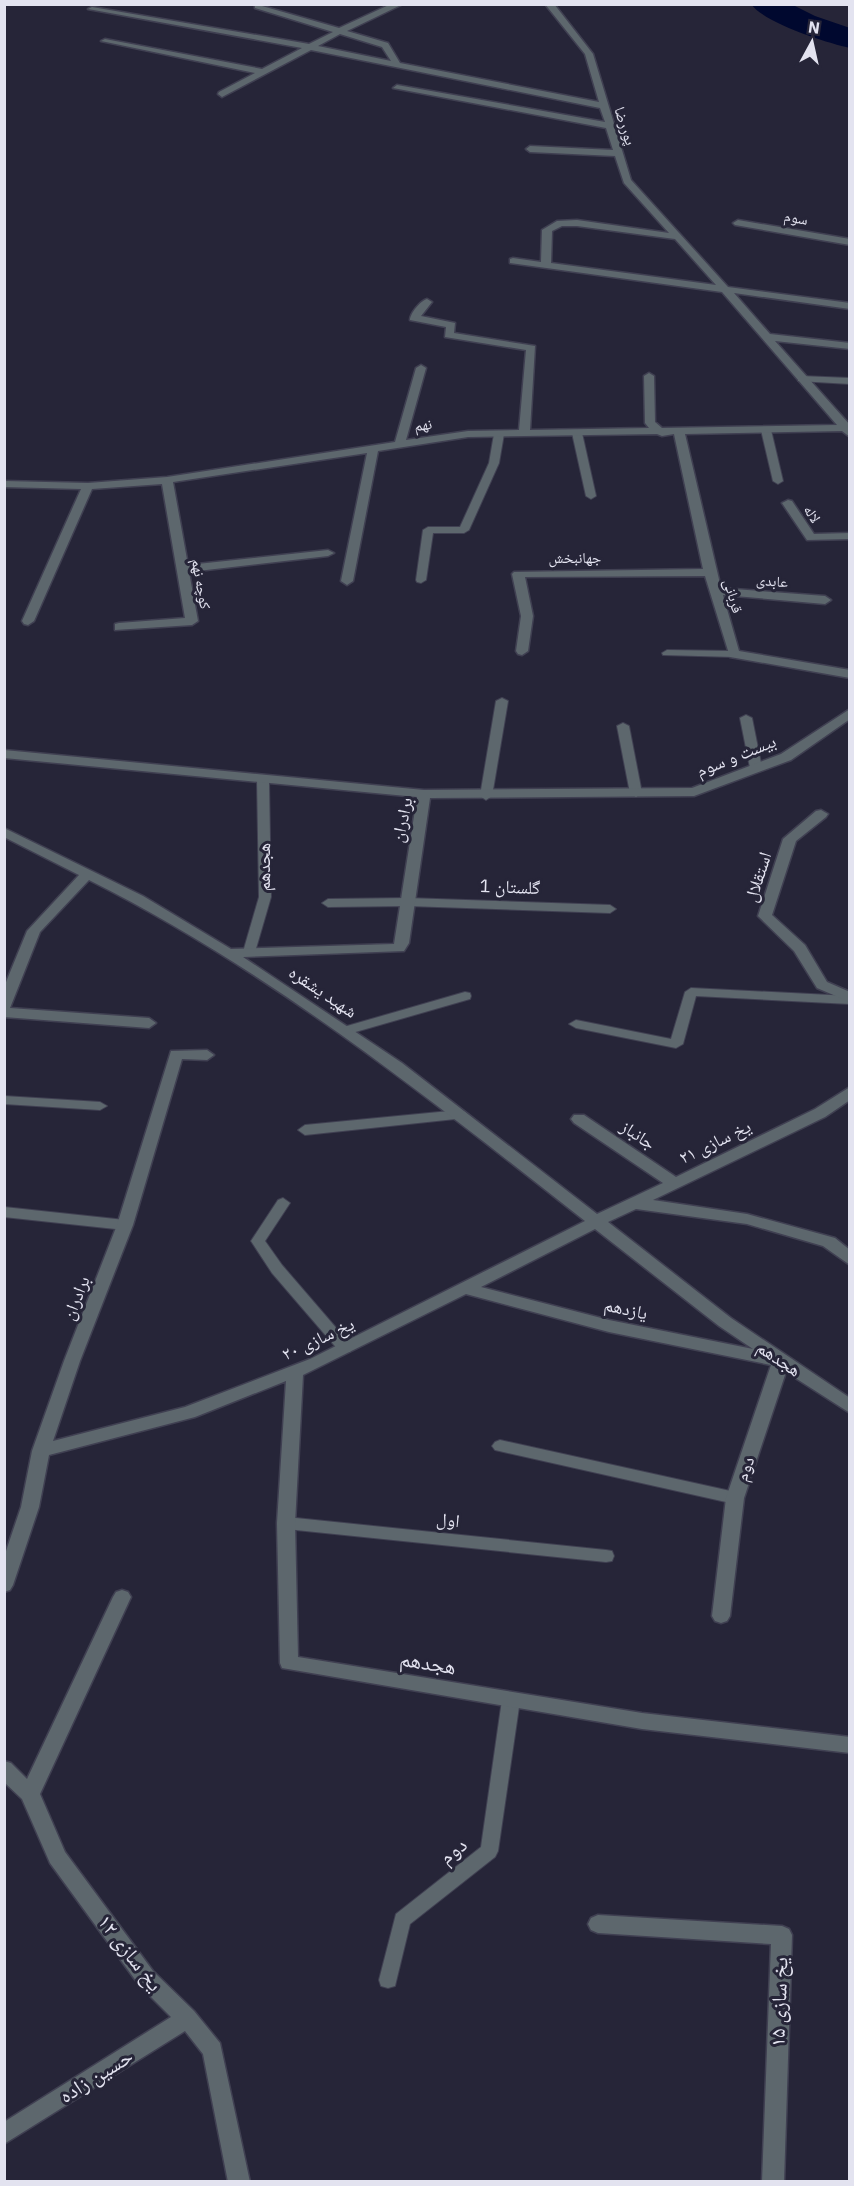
<svg xmlns="http://www.w3.org/2000/svg" width="854" height="2186" font-family="'IBM Plex Sans','Noto Naskh Arabic',sans-serif">
<rect width="100%" height="100%" fill="#262538"/>
<g fill="none" stroke-linecap="round" stroke-linejoin="round">
<path fill="#00082f" fill-rule="evenodd" d="M751 4H791L815 16 850 28V48C827 43 764 23 751 4Z"/>
<g stroke="#404052" stroke-width="2">
<g id="service">
<polygon points="801,376 850,378 850,384 798,381 798,377"/>
<polygon points="766,427 771,430 783,481 778,484 773,481 761,430"/>
<polygon points="577,430 582,433 596,496 591,499 586,496 572,433"/>
<polygon points="499,431 504,434 499,463 469,530 464,533 433,533 426,580 421,583 417,582 416,580 423,530 428,527 460,527 489,463 494,434"/>
<polygon points="667,650 734,651 739,654 734,657 663,655 662,653"/>
<polygon points="502,698 508,701 492,796 486,800 480,796 496,701"/>
<polygon points="746,715 752,718 762,768 756,771 750,768 740,718"/>
<polygon points="623,723 629,726 642,793 636,797 630,793 617,726"/>
<polygon points="263,776 269,780 271,897 255,952 249,956 243,952 259,897 257,780"/>
<polygon points="408,898 610,905 616,909 610,913 408,906 328,907 322,903 328,899"/>
<polygon points="691,988 850,996 850,1004 696,996 683,1044 676,1048 576,1028 569,1024 576,1020 671,1039 685,992"/>
<polygon points="465,992 470,993 471,996 470,999 345,1035 338,1031 340,1028"/>
<polygon points="4,1096 100,1102 107,1106 100,1110 4,1104"/>
<polygon points="460,1110 465,1112 467,1115 465,1118 305,1135 298,1130 305,1125"/>
<polygon points="283,1198 290,1203 265,1241 282,1265 350,1344 352,1348 350,1352 340,1352 272,1273 251,1241 278,1200"/>
<polygon points="4,1207 125,1220 132,1225 125,1230 4,1217"/>
<polygon points="500,1440 735,1492 741,1494 743,1498 741,1502 735,1504 495,1450 492,1446 495,1442"/>
<polygon points="286,1517 606,1550 612,1551 614,1556 612,1561 606,1562 286,1529 280,1527 278,1523 280,1519"/>
<polygon points="511,1693 517,1695 520,1700 498,1851 495,1857 410,1924 395,1986 388,1988 381,1986 379,1980 396,1914 481,1847 502,1700 505,1695"/>
</g>
</g>
<g stroke="#404052" stroke-width="3">
<g id="minor">
<path d="M255 4 339 28 391 4H403L347 31 388 43 400 63 599 102 585 54 545 4H554L593 54 631 180 728 287 850 303V309L734 293 770 334 850 343V349L775 341 850 425V437L842 431 685 434 721 588 825 596 831 600 825 604 723 595 739 651 850 670V678L730 657 705 576 525 577 533 616 528 651 522 655 518 654 516 651 521 616 512 574 514 572 703 569 674 434 662 436 657 434 468 437 378 451 353 581 347 585 341 581 367 453 173 482 188 565 328 550 334 553 328 556 189 572 198 621 192 625 115 630V624L119 623 185 618 162 484 92 489 34 621 28 625 24 624 22 621 81 489 4 487V481L88 483 167 477 395 442 416 368 421 365 426 368 406 440 468 431 519 430 526 350 445 337 446 327 410 320C410 314 420 301 427 299L432 302 421 316 455 323 454 333 535 346 530 430 649 428 645 423 644 376 649 373 654 376 655 422 662 428 837 425 722 292 510 263V259L513 258 541 262 542 230 557 221 577 220 669 233 624 183 615 156 530 152 526 149 530 146 613 150 606 128 393 88 397 85 605 122 600 108 311 50 222 97 218 94 219 92 255 73 101 41 105 39 262 69 302 48 88 9 92 7 309 44 333 32 255 8ZM340 34 382 47 391 61 318 46ZM562 226H577L675 239 716 285 551 263 552 231Z"/>
<polygon points="738,220 850,239 850,245 735,225 733,223"/>
<polygon points="788,500 792,501 814,534 850,533 850,539 807,540 782,503"/>
<path d="M850 709V719L791 760 694 796 430 798 409 943 404 951 243 957 402 1063 597 1214 663 1183 574 1123 571 1119 574 1115H584L676 1177 815 1109 850 1087V1100L825 1117 653 1200 747 1214 835 1238 850 1250V1265L823 1246 747 1224 636 1209 608 1222 731 1318 850 1398V1413L786 1372 744 1498 730 1616 727 1621 721 1623 715 1621 712 1616 726 1498 771 1365 609 1332 466 1294 303 1375 295 1523 298 1657 642 1713 850 1737V1753L642 1729 282 1668 280 1663 277 1523 286 1381 195 1417 49 1455 39 1507 13 1585 10 1590 4 1592V1557L21 1507 32 1451 64 1361 117 1225 171 1051 207 1050 214 1055 207 1060 182 1059 133 1225 80 1361 53 1441 185 1407 310 1359 585 1221C427 1097 269 970 89 880L40 932 10 1008 149 1018 156 1023 149 1028 4 1017V987L27 931 79 875 4 837V828L143 896 231 949 394 944 417 797 4 758V750L424 790 692 788 781 754ZM595 1229 719 1326 753 1349 609 1320 481 1287Z"/>
<polygon points="821,810 828,814 826,817 796,841 772,915 805,945 827,982 850,992 850,1002 817,988 794,951 758,916 783,839 816,811"/>
<polygon points="122,1590 128,1592 131,1597 40,1794 65,1852 153,1971 194,2011 220,2043 250,2182 228,2182 203,2054 185,2031 4,2144 4,2122 171,2017 139,1985 50,1863 22,1799 4,1782 4,1761 11,1763 27,1779 113,1597 116,1592"/>
<polygon points="598,1915 782,1926 789,1929 792,1935 784,2182 762,2182 771,1944 598,1933 591,1930 588,1924 591,1918"/>
</g>
</g>
<use href="#service" fill="#5d676d" fill-rule="evenodd"/>
<use href="#minor" fill="#5d676d" fill-rule="evenodd"/>
</g>
<g text-anchor="middle" stroke-width="6" stroke-linejoin="round" paint-order="stroke">
<g font-size="15" fill="#e3e3f0" stroke="#262538">
<text transform="translate(625 126) rotate(72)" y="5">پوررضا</text>
<text transform="translate(796 218) rotate(10)" y="5">سوم</text>
<text transform="translate(423 425) rotate(-8)" y="5">نهم</text>
<text transform="translate(812 514) rotate(57)" y="5">لاله</text>
<text x="575" y="563">جهانبخش</text>
<text transform="translate(772 581) rotate(5)" y="5">عابدی</text>
<text transform="translate(201 584) rotate(80)" y="5">کوچه نهم</text>
<text transform="translate(733 596) rotate(74)" y="5">قربانی</text>
</g>
<g font-size="18" fill="#e3e3f0" stroke="#262538">
<text transform="translate(736 756) rotate(-22)" y="6">بیست و سوم</text>
<text transform="translate(402 820) rotate(-78)" y="6">برادران</text>
<text transform="translate(264 867) rotate(-90)" y="6">هجدهم</text>
<text transform="translate(758 877) rotate(-72)" y="6">استقلال</text>
<text transform="translate(510 887) rotate(2)" y="6">گلستان 1</text>
<text transform="translate(323 992) rotate(34)" y="6">شهید یشقره</text>
<text transform="translate(638 1135) rotate(34)" y="6">جانباز</text>
<text transform="translate(715 1142) rotate(-26)" y="6">یخ سازی ۲۱</text>
<text transform="translate(76 1298) rotate(-68)" y="6">برادران</text>
<text transform="translate(626 1309) rotate(12)" y="6">یازدهم</text>
<text transform="translate(318 1339) rotate(-25)" y="6">یخ سازی ۲۰</text>
<text transform="translate(779 1359) rotate(34)" y="6">هجدهم</text>
<text transform="translate(745 1469) rotate(-71)" y="6">دوم</text>
<text transform="translate(448 1520) rotate(6)" y="6">اول</text>
</g>
<g font-size="21" fill="#e3e3f0" stroke="#262538">
<text transform="translate(428 1663) rotate(9)" y="7">هجدهم</text>
<text transform="translate(453 1851) rotate(-39)" y="7">دوم</text>
<text transform="translate(130 1953) rotate(52)" y="7">یخ سازی ۱۲</text>
<text transform="translate(779 2002) rotate(-88)" y="7">یخ سازی ۱۵</text>
<text transform="translate(96 2076) rotate(-32)" y="7">حسین زاده</text>
</g>
</g>
<rect width="854" height="2186" fill="none" stroke="#e3e3f0" stroke-width="12"/>
<g transform="translate(812 42) rotate(8)" stroke="#262538" stroke-width="4.5" paint-order="stroke">
<path d="M0-4.5L10 22L0 15L-10 22Z" fill="#e3e3f0"/>
<text y="-9" font-size="16" font-weight="bold" text-anchor="middle" fill="#e3e3f0">N</text>
</g>
</svg>
